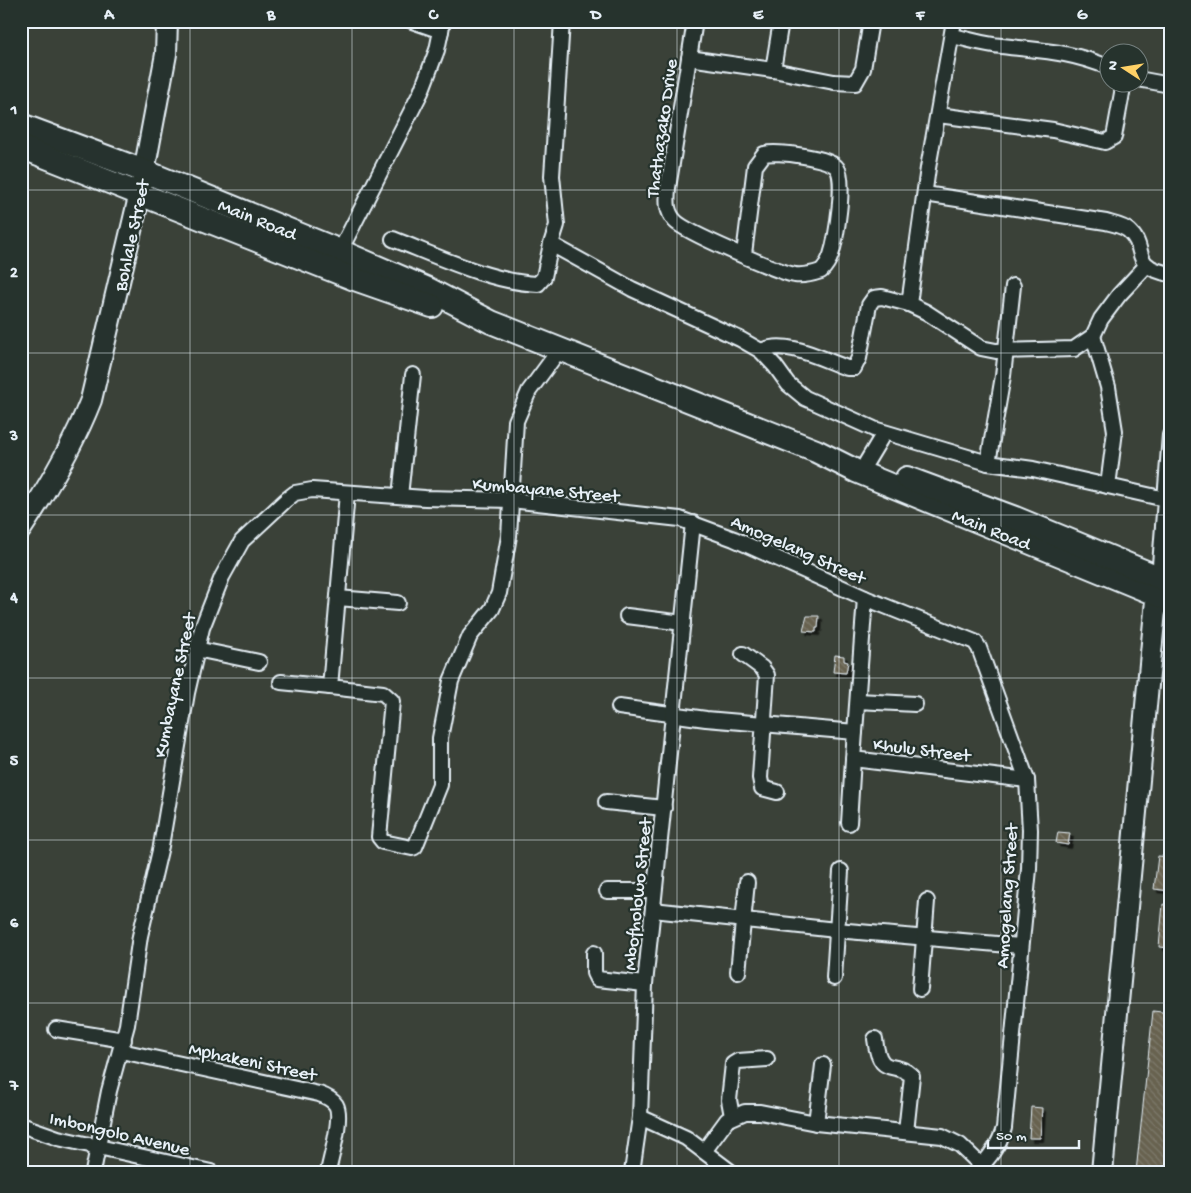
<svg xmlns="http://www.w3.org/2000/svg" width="1191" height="1193" font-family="'Gochi Hand',sans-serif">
<defs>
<pattern id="building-back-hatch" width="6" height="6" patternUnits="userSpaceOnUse" patternTransform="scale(1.25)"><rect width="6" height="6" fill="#676250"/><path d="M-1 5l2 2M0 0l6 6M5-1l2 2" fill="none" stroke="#7d796a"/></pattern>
<filter id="shadow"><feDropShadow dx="3.5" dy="3.5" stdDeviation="0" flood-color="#0009"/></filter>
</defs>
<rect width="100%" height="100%" fill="#3a4138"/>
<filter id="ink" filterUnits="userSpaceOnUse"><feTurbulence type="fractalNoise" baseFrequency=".02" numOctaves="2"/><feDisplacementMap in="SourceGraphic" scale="10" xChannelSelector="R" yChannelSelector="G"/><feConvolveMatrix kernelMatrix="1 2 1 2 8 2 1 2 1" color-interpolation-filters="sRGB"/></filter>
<g filter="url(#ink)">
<g fill="url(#building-back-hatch)" stroke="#e8f1f8" filter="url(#shadow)">
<polygon points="807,616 819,616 818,628 816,628 816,632 803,631"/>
<polygon points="835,655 844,656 844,661 848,662 846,673 833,672"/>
<polygon points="1058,832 1070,833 1068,845 1056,843"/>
<polygon points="1158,856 1170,857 1170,891 1154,889"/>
<polygon points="1163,904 1170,905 1170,948 1159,947"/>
<polygon points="1153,1011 1170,1013 1170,1172 1136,1172"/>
<polygon points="1031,1107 1042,1108 1040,1138 1029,1138"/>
</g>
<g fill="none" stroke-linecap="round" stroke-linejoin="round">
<g stroke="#e8f1f8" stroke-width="18">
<g id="street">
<polyline points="412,21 441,31"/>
<path d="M695 21 668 188C667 201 666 211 675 221 685 232 778 272 795 275 804 276 812 274 821 271 826 266 829 261 831 255 836 240 846 180 837 168 830 157 776 151 764 154L755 166 744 254"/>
<path d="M952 36C968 39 985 45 1002 46 1042 51 1069 51 1108 67"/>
<polyline points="689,58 773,70 834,82 855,83 863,69 871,21"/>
<polyline points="773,70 781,21"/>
<polyline points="1138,79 1170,85"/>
<polyline points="938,115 1053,130 1105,142 1114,137 1124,82"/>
<path d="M925 194 1106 222C1113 224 1124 226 1129 231 1149 249 1128 266 1170 274"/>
<path d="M393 239C437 256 490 282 538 284L544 277 551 244 557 225 552 176 562 21"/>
<polyline points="551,244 632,289 740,339 761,351 775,366 788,384 805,398 874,429 988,463 1033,469 1165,499 1170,502"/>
<polyline points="340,251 421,92 437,50 443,21"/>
<polyline points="909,304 928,168 954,21"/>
<polyline points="1093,336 1108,387 1115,431 1108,486"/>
<path d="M761 351C787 339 821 359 847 368H854L859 358 869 305 874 298 882 297 909 304 926 312 981 348 996 351 1074 349 1093 336 1101 319 1119 295 1147 265"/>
<polyline points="866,463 884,433"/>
<polyline points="988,463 1003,376 1013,286"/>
<polyline points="347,493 330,687 383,693 392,701 379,837 383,842 412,848 415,847 440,785 440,738 451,681 470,636 492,609 499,593 509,536 516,421 529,391 560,349"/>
<polyline points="400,496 413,375"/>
<polyline points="1159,578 1170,435"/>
<polyline points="338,598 398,603"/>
<polyline points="865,598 853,759 1027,780"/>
<polyline points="627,616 683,623"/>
<polyline points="196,649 259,662"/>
<polyline points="743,654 762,668 767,675 760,778 762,788 777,792"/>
<polyline points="281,682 330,687"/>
<polyline points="858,701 915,704"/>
<polyline points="619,707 706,719 855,732"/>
<polyline points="606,802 664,808"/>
<polyline points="849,823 853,759"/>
<polyline points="607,891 654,891"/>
<polyline points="653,910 836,930 1020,946"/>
<polyline points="594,953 594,973 597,979 645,984"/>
<polyline points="738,972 747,882"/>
<polyline points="834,978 841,871"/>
<polyline points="920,989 927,901"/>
<polyline points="56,1029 124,1040"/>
<path d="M875 1039C880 1080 895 1059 912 1076L906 1132"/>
<path d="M121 1051 319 1094C325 1096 332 1099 336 1105 343 1117 331 1157 328 1172"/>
<polyline points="732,1116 729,1100 733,1064 738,1061 767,1059"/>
<polyline points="640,1117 686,1138 731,1172"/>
<polyline points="816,1123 823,1065"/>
<polyline points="21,1125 58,1138 211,1172"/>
<polyline points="705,1150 727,1120 745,1112 760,1112 816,1123 942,1136 960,1145 982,1166"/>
<path d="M93 1172 109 1091 127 1025 140 936 161 846 187 693 202 628 222 577 242 541 286 500 295 493 312 490 425 498 511 500 680 519 734 539 865 598 975 642 979 648 1027 780 1030 830 1029 869 1004 1128C999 1146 989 1158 976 1172"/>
<polyline points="632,1172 640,1117 645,984 693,523"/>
</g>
</g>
<g stroke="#e8f1f8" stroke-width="24">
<g id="secondary">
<path d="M21 529C48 488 73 446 91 400L140 193 166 54 167 21"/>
<polyline points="1102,1172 1158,579"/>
</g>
</g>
<g stroke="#e8f1f8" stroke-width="26">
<g id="primary">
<polyline points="21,125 144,171 340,251 428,289 491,322 816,451 856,471 1170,600"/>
<polyline points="21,147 352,278 432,306"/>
<polyline points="907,478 1015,518 1170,582"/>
</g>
</g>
<use href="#street" stroke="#26332d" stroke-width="14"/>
<use href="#secondary" stroke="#26332d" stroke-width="20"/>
<use href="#primary" stroke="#26332d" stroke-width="22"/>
</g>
</g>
<path fill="none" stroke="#e8f1f8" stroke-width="1" stroke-opacity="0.55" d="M190 21V1172M352 21V1172M514 21V1172M677 21V1172M839 21V1172M1001 21V1172M21 190H1170M21 353H1170M21 515H1170M21 678H1170M21 840H1170M21 1003H1170"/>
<g text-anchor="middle" stroke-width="4.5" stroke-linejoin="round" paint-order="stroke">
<g font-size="19" fill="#e8f1f8" stroke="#26332d">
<text transform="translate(660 128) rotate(-82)" y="7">Thathazako Drive</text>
<text transform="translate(258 218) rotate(22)" y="7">Main Road</text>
<text transform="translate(130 235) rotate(-78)" y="7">Bohlale Street</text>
<text transform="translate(546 488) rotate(5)" y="7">Kumbayane Street</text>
<text transform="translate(992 528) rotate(22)" y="7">Main Road</text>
<text transform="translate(799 548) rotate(24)" y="7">Amogelang Street</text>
<text transform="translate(173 685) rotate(-78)" y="7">Kumbayane Street</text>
<text transform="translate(922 748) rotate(7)" y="7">Khulu Street</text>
<text transform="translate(636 894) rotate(-84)" y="7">Mbofholowo Street</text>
<text transform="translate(1005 896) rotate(-86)" y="7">Amogelang Street</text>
<text transform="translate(253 1060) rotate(12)" y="7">Mphakeni Street</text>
<text transform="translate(120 1132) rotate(13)" y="7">Imbongolo Avenue</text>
</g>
</g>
<rect width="1191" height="1193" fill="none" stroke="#26332d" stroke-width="55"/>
<g transform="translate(1124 68) rotate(282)"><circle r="24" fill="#26332d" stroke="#747f7e"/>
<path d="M0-4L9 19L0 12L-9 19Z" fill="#ffd166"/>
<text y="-8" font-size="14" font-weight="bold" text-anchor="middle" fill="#e8f1f8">N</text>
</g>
<path d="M988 1140v8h91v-8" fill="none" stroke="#e8f1f8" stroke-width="2.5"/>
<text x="996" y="1140" font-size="15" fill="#e8f1f8" stroke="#26332d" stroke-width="4" paint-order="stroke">50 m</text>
<rect x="28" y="28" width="1136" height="1138" fill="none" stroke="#e8f1f8" stroke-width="2"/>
<g font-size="16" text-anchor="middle" font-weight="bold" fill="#e8f1f8">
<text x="109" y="19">A</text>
<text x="271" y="19">B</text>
<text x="433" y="19">C</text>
<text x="596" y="19">D</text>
<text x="758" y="19">E</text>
<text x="920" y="19">F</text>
<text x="1082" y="19">G</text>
<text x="14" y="114">1</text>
<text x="14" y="277">2</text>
<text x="14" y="440">3</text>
<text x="14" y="602">4</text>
<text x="14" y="765">5</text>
<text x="14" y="927">6</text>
<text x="14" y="1090">7</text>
</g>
</svg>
